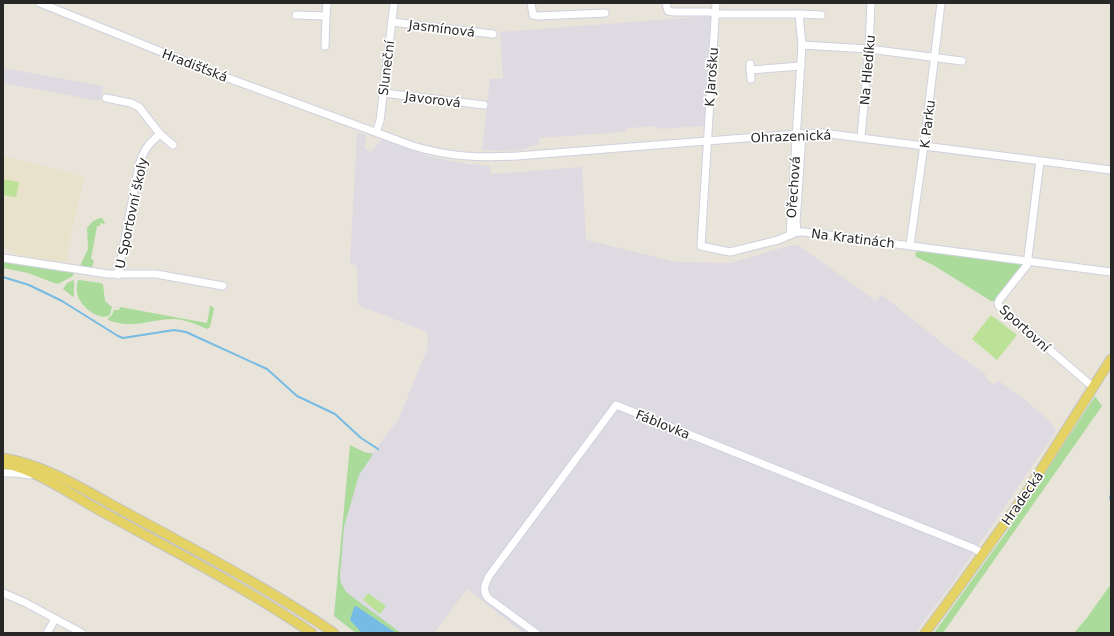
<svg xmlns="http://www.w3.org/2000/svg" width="1114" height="636" font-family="'DejaVu Sans',sans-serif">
<rect width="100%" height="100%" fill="#e9e4da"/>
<g fill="#dddae2">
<polygon points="696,17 711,17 704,126 660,129 656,126 628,128 624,132 539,138 539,145 531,146 526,149 509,151 482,150 490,79 503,78 500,32"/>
<polygon points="3,68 103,86 100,101 3,83"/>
<polygon points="357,132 366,135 365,149 371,152 382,139 428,156 466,164 490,166 491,174 582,167 586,240 676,262 731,263 792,245 798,245 876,301 881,295 891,302 946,346 986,375 987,380 993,384 999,381 1025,400 1050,421 1056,431 957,577 915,633 523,633 467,589 434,633 355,633 334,616 350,445 364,452 373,453 399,418 428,347 427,332 358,305 357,266 350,263"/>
</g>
<polygon fill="#e9e2ca" points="3,156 84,177 65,263 14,254 9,249 3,248"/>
<g fill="#aadb9a">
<polygon points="100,218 103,219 105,224 100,223 100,226 97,226 91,259 94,260 92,268 80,266 88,249 87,228 93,221"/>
<polygon points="918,249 1024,263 1025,265 997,300 994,301 991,301 933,265 916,257 915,254"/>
<polygon points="3,261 66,272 74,271 73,276 58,284 54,283 28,273 3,268"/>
<polygon points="74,280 74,296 73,297 63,289 67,283"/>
<path d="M78 280H80L100 283 103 284 105 301 112 307 110 315C98 322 79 305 77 293 76 289 77 284 78 280Z"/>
<path d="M210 306 213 307 214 309 210 327 207 329C196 324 186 320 174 319 149 319 135 330 108 320V318L112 315 114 310H119L120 307 207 323Z"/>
<polygon points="1095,396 1102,406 943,633 934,633 1008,530"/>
<polygon points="350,445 364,452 373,454 359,475 344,527 340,576 341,583 346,592 401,633 356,633 334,616"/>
<polygon points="1111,584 1111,633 1074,633 1086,619"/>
</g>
<g fill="#bbe297">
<polygon points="3,179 19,182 16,197 3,195"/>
<polygon points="991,315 1017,335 997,360 972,339"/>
<polygon points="368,593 386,606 380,614 363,600"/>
</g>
<polygon fill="#75bbe3" points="356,606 396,633 361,632 350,620 354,607"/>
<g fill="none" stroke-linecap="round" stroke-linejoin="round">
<g stroke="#75bbe3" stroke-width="2">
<polyline points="3,277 29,285 62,301 118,336 123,338 174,330 186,332 267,369 297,396 335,414 361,438 378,449"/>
<polyline points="1111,495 1110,497 1111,501"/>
</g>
<g stroke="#cfd1df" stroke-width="9">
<g id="minor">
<path d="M40 3 209 71 413 146C450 157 479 158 517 156L797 134 822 133 1111 170"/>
<polyline points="531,3 533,15 538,16 605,13"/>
<polyline points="666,3 668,11 674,12 709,12 720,14 799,14 802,45 869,49 962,61"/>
<polyline points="716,3 701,246 730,252 778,240 797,232 804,232 1111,272"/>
<polyline points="799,14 821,15"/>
<polyline points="296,15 326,16 325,46"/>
<polyline points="326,16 327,3"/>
<polyline points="392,22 493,34"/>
<polyline points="750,64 751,79"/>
<polyline points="750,70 801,66"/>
<polyline points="383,93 484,105"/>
<polyline points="106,98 131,103 139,107 160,134"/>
<polyline points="376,132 380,121 394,3"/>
<polyline points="861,137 869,49 871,3"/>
<polyline points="1040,161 1027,265 1000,299 998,303 999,306 1093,387"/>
<polyline points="797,232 796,222 802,134"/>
<polyline points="790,235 802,45"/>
<polyline points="910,245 924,145 941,3"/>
<polyline points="3,258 108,274 156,274 223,286"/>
<path d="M118 275 139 165C144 150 148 144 160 134L173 145"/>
<polyline points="3,473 16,473 30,475"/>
<polyline points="3,593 24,602 82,633"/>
<polyline points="47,633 55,619"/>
<path d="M536 633 488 598C482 590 485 584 489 576L616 405 973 548 983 554"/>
</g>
</g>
<g stroke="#c3c3c3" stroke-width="11">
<g id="major">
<path d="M3 458C47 465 88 492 127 513 197 551 268 588 334 633"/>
<path d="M3 464C28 465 75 497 99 510 170 549 244 587 312 633"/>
<polyline points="925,633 954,594 1025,495 1111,359"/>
</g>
</g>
<use href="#minor" stroke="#fff" stroke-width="7"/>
<use href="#major" stroke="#e4d264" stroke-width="9"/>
</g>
<g text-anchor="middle" stroke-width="3.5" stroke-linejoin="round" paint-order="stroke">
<g font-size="13" fill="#272727" stroke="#fff">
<text transform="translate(442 28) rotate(7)" y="5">Jasmínová</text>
<text transform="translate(195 65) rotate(21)" y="5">Hradišťská</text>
<text transform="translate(386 68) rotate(-83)" y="5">Sluneční</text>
<text transform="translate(867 70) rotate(-85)" y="5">Na Hledíku</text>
<text transform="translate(711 77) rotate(-86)" y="5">K Jarošku</text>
<text transform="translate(433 99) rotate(7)" y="5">Javorová</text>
<text transform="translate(927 124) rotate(-83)" y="5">K Parku</text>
<text transform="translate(791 136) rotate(-2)" y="5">Ohrazenická</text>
<text transform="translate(793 187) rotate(-86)" y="5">Ořechová</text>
<text transform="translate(131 213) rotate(-78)" y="5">U Sportovní školy</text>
<text transform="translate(853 238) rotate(7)" y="5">Na Kratinách</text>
<text transform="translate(1025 328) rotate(42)" y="5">Sportovní</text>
<text transform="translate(663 424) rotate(22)" y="5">Fáblovka</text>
<text transform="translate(1022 498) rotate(-55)" y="5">Hradecká</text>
</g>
</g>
<rect width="1114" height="636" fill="none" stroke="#272727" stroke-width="8"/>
</svg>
